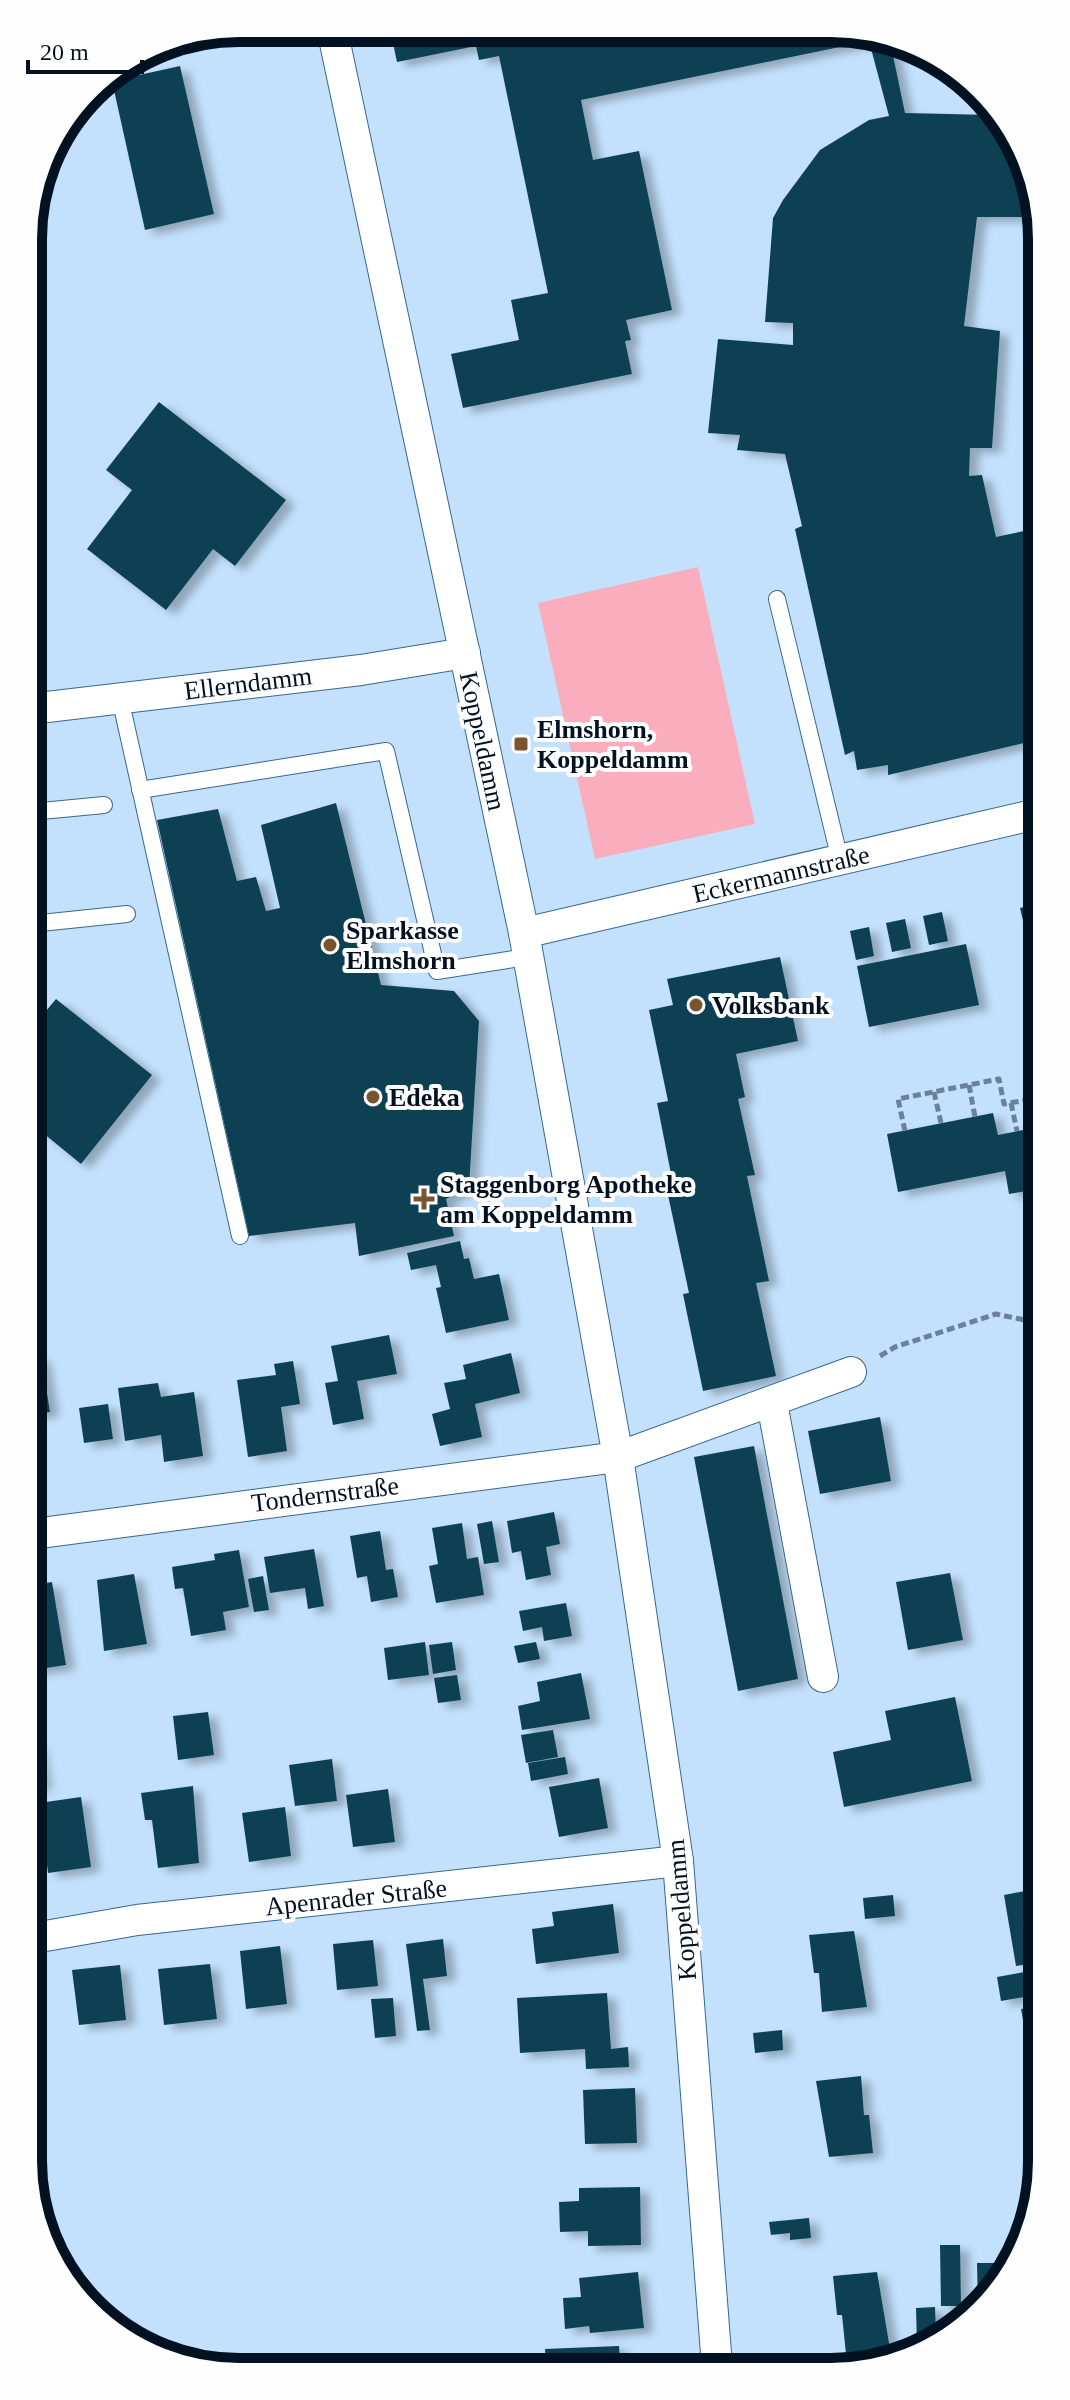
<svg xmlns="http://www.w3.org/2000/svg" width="1070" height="2400" font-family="'Times New Roman',serif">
<defs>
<filter id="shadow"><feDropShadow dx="9" dy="5" stdDeviation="4" flood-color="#0004"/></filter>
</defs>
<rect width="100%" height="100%" fill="#c3e1fd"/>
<polygon fill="#faaebd" points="698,567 755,824 595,859 538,603"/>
<g fill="#0f4152" filter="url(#shadow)">
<polygon points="390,29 872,32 890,41 905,113 991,115 1035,184 1035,217 977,217 964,326 1000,331 992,448 970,448 969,476 982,475 996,537 1024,531 1036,583 1036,666 1024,669 1037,740 888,775 888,765 857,770 854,751 845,755 795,529 802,526 785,454 737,450 740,435 708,433 718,339 793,345 793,323 765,322 773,218 783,200 820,150 869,120 889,116 869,41 581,100 593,160 639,151 672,310 626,320 631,340 625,341 632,374 463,408 451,354 519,340 511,300 548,293 499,56 479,60 476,46 397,62"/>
<polygon points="180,66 214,214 145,230 112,81"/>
<polygon points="159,402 286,500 235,566 213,549 166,610 87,549 132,490 106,470"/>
<polygon points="336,803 381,985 454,991 479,1021 469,1187 446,1199 454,1236 359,1256 355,1223 249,1236 157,820 218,809 237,881 256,877 266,911 280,908 261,825"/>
<polygon points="1037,904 1037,944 1029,946 1020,908"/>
<polygon points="942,912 948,941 929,945 923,916"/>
<polygon points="905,919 911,948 892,952 886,923"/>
<polygon points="869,927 874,956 856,960 850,931"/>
<polygon points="966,944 979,1005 869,1027 857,966"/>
<polygon points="780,957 798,1041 736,1054 745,1097 738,1099 755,1175 747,1176 769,1281 756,1283 776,1376 703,1391 683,1294 689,1293 668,1195 675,1194 657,1103 668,1101 649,1010 673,1005 667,979"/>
<polygon points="56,999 152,1075 81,1164 32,1124 31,1029"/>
<polygon points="993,1113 998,1135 1038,1127 1038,1189 1009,1194 1005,1171 898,1192 887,1134"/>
<polygon points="460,1241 464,1259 469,1258 474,1279 499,1274 509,1320 446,1333 436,1288 441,1287 436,1265 411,1270 407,1253"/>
<polygon points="389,1335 397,1374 357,1381 364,1419 333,1425 325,1383 338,1381 331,1346"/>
<polygon points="511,1353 520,1393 475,1404 482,1437 440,1446 432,1414 450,1409 444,1383 466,1379 463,1365"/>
<polygon points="41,1356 50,1412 33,1414 32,1357"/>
<polygon points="293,1361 300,1404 281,1407 287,1451 248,1457 237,1380 276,1375 274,1364"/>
<polygon points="158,1383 161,1397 194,1392 203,1456 164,1462 161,1435 125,1441 118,1388"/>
<polygon points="108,1404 113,1439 84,1443 79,1408"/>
<polygon points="880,1417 891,1481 820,1494 808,1431"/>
<polygon points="754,1446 798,1679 738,1691 694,1457"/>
<polygon points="554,1512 560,1544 546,1547 551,1575 526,1580 521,1551 512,1553 507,1521"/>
<polygon points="492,1521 499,1562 484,1564 477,1524"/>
<polygon points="462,1523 467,1559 478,1557 484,1595 436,1603 429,1566 438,1564 432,1528"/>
<polygon points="380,1531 386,1570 393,1569 398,1597 371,1602 367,1576 357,1578 350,1536"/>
<polygon points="314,1549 324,1606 308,1609 305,1588 270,1593 264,1557"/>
<polygon points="239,1550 249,1607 223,1612 226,1630 191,1636 183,1588 175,1589 172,1567 215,1560 214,1554"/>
<polygon points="950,1573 963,1640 908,1650 896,1582"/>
<polygon points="134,1574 147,1644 104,1651 97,1580"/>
<polygon points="263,1576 269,1610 254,1612 248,1579"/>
<polygon points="52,1582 66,1665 33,1670 33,1585"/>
<polygon points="566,1603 572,1636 544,1641 542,1627 523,1631 519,1611"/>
<polygon points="425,1642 429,1675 388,1680 384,1648"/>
<polygon points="452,1642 456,1670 433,1674 429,1645"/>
<polygon points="536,1642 540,1659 518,1663 514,1646"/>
<polygon points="581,1673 590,1719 522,1730 518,1706 540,1701 537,1682"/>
<polygon points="457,1675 461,1700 438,1703 434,1678"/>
<polygon points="955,1697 972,1781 844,1807 833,1752 891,1740 885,1711"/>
<polygon points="208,1712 214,1755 178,1760 173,1716"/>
<polygon points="553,1730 558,1757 526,1763 521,1735"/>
<polygon points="38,1744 43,1786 34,1787 34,1745"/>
<polygon points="565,1757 568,1774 531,1781 528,1763"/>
<polygon points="332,1759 337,1801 295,1806 289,1765"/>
<polygon points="599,1778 608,1828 559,1837 549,1787"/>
<polygon points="193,1786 199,1863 158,1868 152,1820 145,1820 141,1793"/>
<polygon points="388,1789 395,1842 353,1847 346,1795"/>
<polygon points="81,1797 91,1867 48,1873 39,1803"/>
<polygon points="285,1807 291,1856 249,1862 242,1813"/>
<polygon points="1041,1888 1041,1962 1016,1966 1004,1895"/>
<polygon points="893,1895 895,1916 865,1919 863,1898"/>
<polygon points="613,1904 619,1953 536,1964 532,1929 554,1926 552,1912"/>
<polygon points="854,1931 867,2007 822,2012 819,1973 814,1973 809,1935"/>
<polygon points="443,1939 447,1976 423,1979 430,2030 417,2031 406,1944"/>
<polygon points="373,1940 378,1986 337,1990 333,1944"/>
<polygon points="280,1946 287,2004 246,2009 240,1951"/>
<polygon points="210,1964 217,2019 164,2025 158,1969"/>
<polygon points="120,1965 126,2020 79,2025 72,1970"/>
<polygon points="1041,1969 1041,1994 1001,2001 997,1977"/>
<polygon points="607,1993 611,2049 628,2047 629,2067 586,2069 585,2049 520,2053 517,1998"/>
<polygon points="393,1998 396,2036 375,2038 371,1999"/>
<polygon points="1041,2006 1041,2079 1034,2080 1021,2009"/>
<polygon points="782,2030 783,2050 755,2053 753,2033"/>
<polygon points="861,2076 864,2115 869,2115 873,2153 829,2157 816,2081"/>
<polygon points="635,2088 637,2143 585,2144 583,2090"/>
<polygon points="640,2187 641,2245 588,2246 588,2231 560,2232 559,2202 579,2201 579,2188"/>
<polygon points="809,2218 811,2238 790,2240 790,2233 771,2235 769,2222"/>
<polygon points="940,2245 960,2245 961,2306 941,2306"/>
<polygon points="977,2263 1008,2263 1008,2271 990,2300 978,2307"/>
<polygon points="638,2272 644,2328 590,2333 589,2326 565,2329 563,2298 581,2297 579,2278"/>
<polygon points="877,2272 890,2349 846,2354 842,2315 837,2315 833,2276"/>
<polygon points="935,2307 936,2334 917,2345 916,2308"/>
<polygon points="619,2346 620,2361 645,2360 645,2366 546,2366 545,2349"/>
</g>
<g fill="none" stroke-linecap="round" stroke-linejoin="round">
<g stroke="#38678f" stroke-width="18">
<g id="service">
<polyline points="777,599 840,860"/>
<polyline points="120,698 240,1236"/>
<polyline points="140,790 386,751 437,971 527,957"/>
<polyline points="31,812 104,805"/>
<polyline points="31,924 127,914"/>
</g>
</g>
<g stroke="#38678f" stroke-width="32">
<g id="minor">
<polyline points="332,29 524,933 618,1457 678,1861 717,2366"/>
<polyline points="30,709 361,670 465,653"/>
<polyline points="524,933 1037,814"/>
<polyline points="772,1403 823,1677"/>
<polyline points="33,1534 618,1457 851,1372"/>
<polyline points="34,1938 137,1920 678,1861"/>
</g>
</g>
<g stroke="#6a8198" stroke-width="5" stroke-dasharray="8 4" stroke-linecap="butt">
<polyline points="969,1085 975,1117"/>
<polyline points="934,1092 941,1123"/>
<polyline points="1011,1103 1017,1131"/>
<polyline points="905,1131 898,1099 999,1079 1004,1104 1038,1098"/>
<polyline points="880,1356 895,1347 996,1314 1039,1323"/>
</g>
<use href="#service" stroke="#fff" stroke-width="16"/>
<use href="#minor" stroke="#fff" stroke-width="30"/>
</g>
<g fill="#79552f" stroke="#fefefe" stroke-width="3">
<rect x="513" y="736" width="16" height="16" rx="4"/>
<circle cx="330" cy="945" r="8"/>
<circle cx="696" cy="1005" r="8"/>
<circle cx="373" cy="1097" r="8"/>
<path d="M420 1187h8v8h8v8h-8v8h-8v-8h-8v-8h8z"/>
</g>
<g text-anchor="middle" stroke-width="8" stroke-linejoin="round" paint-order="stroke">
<g font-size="26" fill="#021222" stroke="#fefefe">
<text transform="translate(248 683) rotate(-7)" y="9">Ellerndamm</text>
<text transform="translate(483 741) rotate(78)" y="9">Koppeldamm</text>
<text transform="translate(781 874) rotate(-13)" y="9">Eckermannstraße</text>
<text transform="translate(325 1494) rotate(-7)" y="9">Tondernstraße</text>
<text transform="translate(356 1897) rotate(-6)" y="9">Apenrader Straße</text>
<text transform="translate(681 1910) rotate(-95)" y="9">Koppeldamm</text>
</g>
<g font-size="26" font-weight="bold" fill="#021222" stroke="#fefefe" text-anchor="start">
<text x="537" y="738">Elmshorn,<tspan x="537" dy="30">Koppeldamm</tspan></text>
<text x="346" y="939">Sparkasse<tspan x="346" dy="30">Elmshorn</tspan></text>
<text x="712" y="1014">Volksbank</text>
<text x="389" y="1106">Edeka</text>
<text x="440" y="1193">Staggenborg Apotheke<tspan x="440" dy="30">am Koppeldamm</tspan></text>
</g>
</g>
<path d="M0 0H1070V2400H0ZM239 42H831A197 197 0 0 1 1028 239V2161A197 197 0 0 1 831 2358H239A197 197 0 0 1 42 2161V239A197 197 0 0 1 239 42Z" fill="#fefefe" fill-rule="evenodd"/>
<path fill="none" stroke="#021222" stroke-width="10" d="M239 42H831A197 197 0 0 1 1028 239V2161A197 197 0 0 1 831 2358H239A197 197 0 0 1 42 2161V239A197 197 0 0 1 239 42Z"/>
<path d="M28 60v12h114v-12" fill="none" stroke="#021222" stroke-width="4"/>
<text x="40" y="60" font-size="24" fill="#021222" stroke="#fefefe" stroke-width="6" paint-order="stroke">20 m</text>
</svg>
